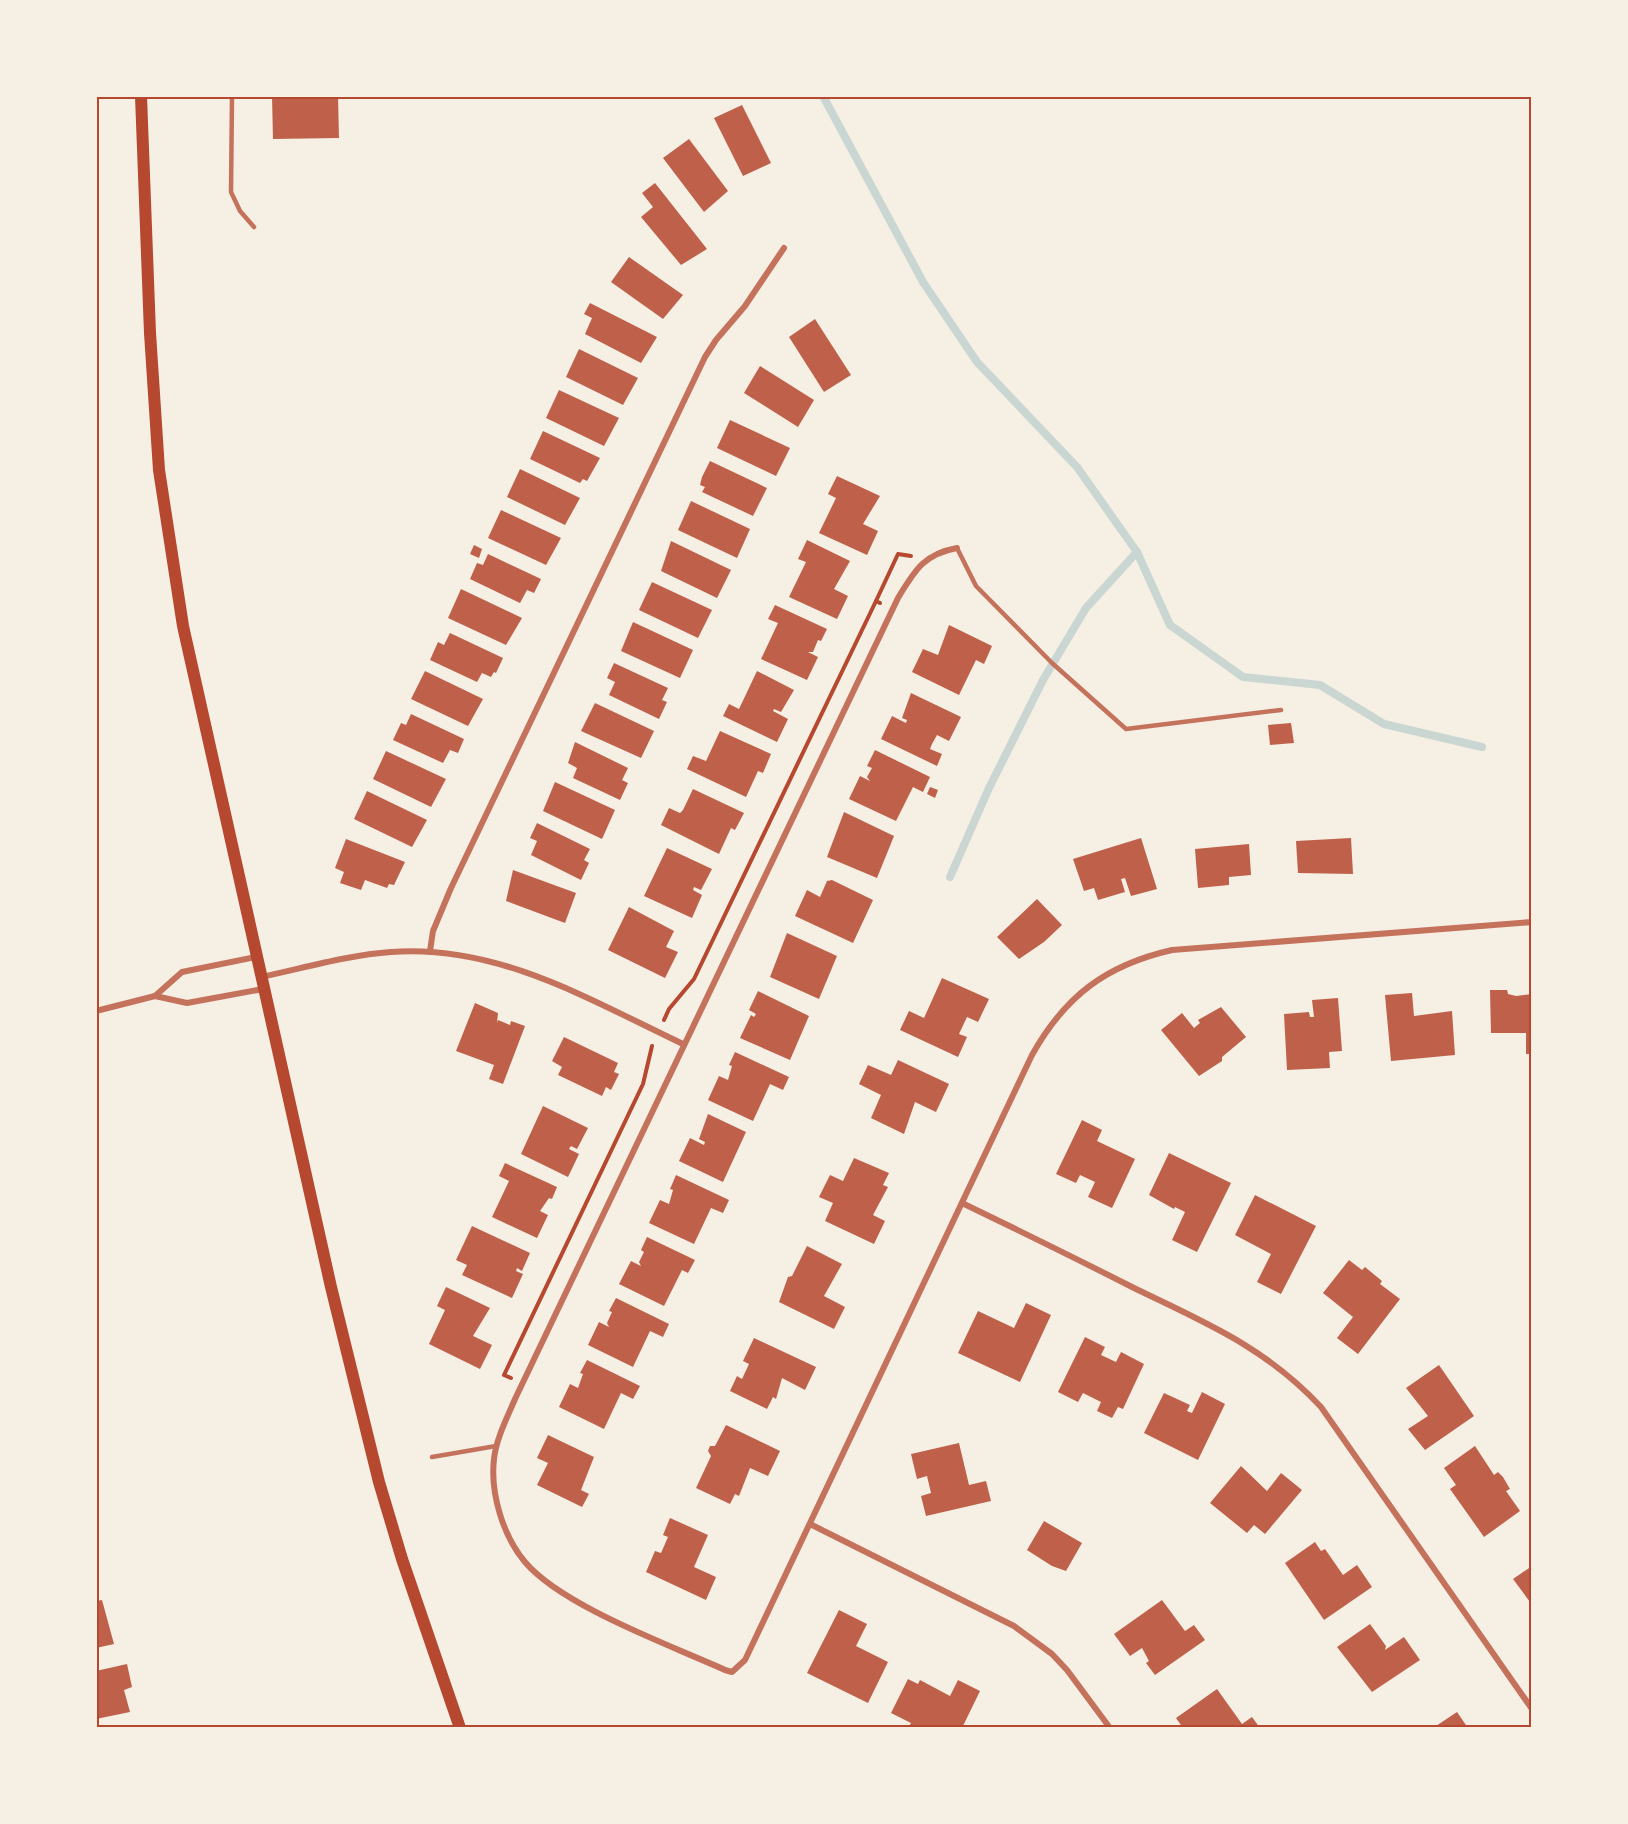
<svg xmlns="http://www.w3.org/2000/svg" width="1628" height="1824" font-family="Cabin,sans-serif">
<rect width="100%" height="100%" fill="#f6efe4"/>
<g fill="none" stroke-linecap="round" stroke-linejoin="round">
<g stroke="#c9d6d2" stroke-width="8">
<polyline points="823,96 923,282 977,362 1077,467 1137,552 1170,625 1243,677 1320,685 1384,724 1482,747"/>
<polyline points="950,877 989,788 1043,680 1086,608 1137,552"/>
</g>
</g>
<g fill="#bf614a">
<polygon points="272,96 338,96 339,138 273,139"/>
<polygon points="742,105 771,163 743,176 714,118"/>
<polygon points="689,139 728,191 704,212 663,158"/>
<polygon points="655,183 707,249 681,265 641,217 653,207 642,193"/>
<polygon points="629,257 683,295 663,319 611,282"/>
<polygon points="590,303 657,337 641,363 585,334 592,318 584,314"/>
<polygon points="815,319 851,375 824,392 789,337"/>
<polygon points="579,349 638,378 623,405 566,377"/>
<polygon points="760,366 814,400 798,427 744,393"/>
<polygon points="559,390 619,418 604,446 546,418"/>
<polygon points="730,420 790,448 776,476 717,448"/>
<polygon points="543,431 600,458 587,481 583,479 580,483 530,459"/>
<polygon points="710,461 767,488 753,516 702,492 705,487 700,485 702,477"/>
<polygon points="520,469 580,498 565,525 507,497"/>
<polygon points="837,476 880,496 863,524 878,531 867,555 819,533 836,498 828,494"/>
<polygon points="691,501 750,529 737,558 678,530"/>
<polygon points="501,510 561,538 546,565 488,538"/>
<polygon points="807,540 850,561 834,589 848,596 837,619 789,597 806,562 798,559"/>
<polygon points="671,541 731,570 717,598 661,571"/>
<polygon points="474,545 482,549 479,558 470,554"/>
<polygon points="488,554 541,579 534,593 527,590 520,603 470,579 477,563 483,565"/>
<polygon points="652,582 712,610 698,638 639,610"/>
<polygon points="461,589 522,618 506,645 448,618"/>
<polygon points="775,605 827,629 821,641 818,640 813,652 808,652 818,657 807,680 761,659 778,623 768,619"/>
<polygon points="633,622 693,650 680,678 621,651"/>
<polygon points="949,625 992,646 984,664 976,660 959,695 912,672 923,649 938,655"/>
<polygon points="450,633 503,658 496,673 494,672 491,677 482,673 477,682 430,660 438,642 444,645"/>
<polygon points="614,663 668,688 662,700 667,702 659,719 609,695 615,682 607,678"/>
<polygon points="425,671 483,699 468,726 411,699"/>
<polygon points="757,671 794,690 781,712 774,709 773,711 788,719 777,742 723,716 729,704 739,709"/>
<polygon points="911,693 961,717 949,741 937,735 932,744 930,749 942,754 937,766 881,739 892,716 906,723 907,720 902,718"/>
<polygon points="595,703 654,731 641,758 581,731"/>
<polygon points="411,714 464,739 458,753 450,750 443,763 393,740 401,723 406,725"/>
<polygon points="1291,723 1294,743 1270,745 1268,725"/>
<polygon points="720,731 771,754 763,773 758,771 746,797 687,769 693,756 706,761"/>
<polygon points="575,742 628,768 622,780 628,783 620,800 573,778 577,768 568,763"/>
<polygon points="875,750 930,777 923,792 913,787 896,821 849,799 860,776 870,781 867,777 872,768 867,766"/>
<polygon points="386,751 446,779 431,807 373,779"/>
<polygon points="555,782 615,810 602,839 543,811"/>
<polygon points="930,787 938,790 935,798 927,794"/>
<polygon points="693,789 744,813 735,830 731,828 719,854 661,825 669,808 680,813 683,810"/>
<polygon points="367,791 427,820 412,847 354,819"/>
<polygon points="844,812 894,836 877,878 827,857"/>
<polygon points="537,823 590,849 584,860 589,863 581,880 531,855 537,841 530,838"/>
<polygon points="1141,838 1157,889 1131,896 1125,878 1121,879 1125,892 1098,900 1094,888 1084,891 1073,859"/>
<polygon points="1351,838 1353,874 1298,873 1296,841"/>
<polygon points="346,839 405,862 394,885 389,884 387,888 365,880 361,890 340,883 344,872 335,868"/>
<polygon points="1249,844 1251,875 1229,877 1229,885 1198,888 1195,849"/>
<polygon points="667,848 712,869 701,890 694,887 693,890 702,895 692,918 644,896"/>
<polygon points="513,870 576,893 565,923 506,901"/>
<polygon points="832,880 873,900 853,943 795,916 807,890 820,897 827,881"/>
<polygon points="1037,899 1062,925 1044,942 1019,959 997,937"/>
<polygon points="629,907 674,931 666,947 678,952 665,978 608,950"/>
<polygon points="787,933 837,956 819,999 770,977"/>
<polygon points="942,978 989,999 978,1022 967,1017 959,1034 967,1037 958,1057 900,1030 909,1011 924,1018"/>
<polygon points="1490,990 1507,990 1508,994 1516,996 1532,994 1532,1054 1526,1054 1526,1033 1491,1033"/>
<polygon points="758,991 809,1016 790,1060 740,1038 751,1015 754,1017 756,1014 749,1010"/>
<polygon points="1412,993 1414,1016 1452,1011 1455,1055 1391,1061 1385,995"/>
<polygon points="1338,998 1342,1051 1329,1052 1330,1068 1287,1070 1284,1014 1309,1012 1310,1017 1314,1017 1312,1000"/>
<polygon points="475,1003 498,1013 497,1023 498,1020 510,1025 511,1021 525,1026 503,1084 489,1079 494,1065 456,1051"/>
<polygon points="1221,1007 1246,1037 1222,1057 1222,1061 1199,1076 1161,1030 1182,1013 1194,1028 1200,1023 1198,1020"/>
<polygon points="564,1037 618,1063 614,1072 619,1074 611,1090 606,1087 602,1096 558,1075 562,1067 552,1061"/>
<polygon points="735,1052 789,1077 783,1090 770,1084 753,1121 708,1100 719,1076 728,1080 732,1066 729,1065"/>
<polygon points="898,1060 949,1084 936,1112 915,1102 904,1134 871,1118 881,1095 859,1084 868,1065 891,1075"/>
<polygon points="543,1106 588,1128 577,1149 571,1146 569,1149 579,1154 568,1177 521,1154"/>
<polygon points="708,1114 746,1132 723,1182 679,1161 690,1138 704,1145 705,1142 699,1139"/>
<polygon points="1082,1120 1102,1130 1097,1141 1135,1159 1112,1208 1088,1197 1095,1182 1080,1175 1076,1183 1056,1174"/>
<polygon points="1169,1153 1231,1183 1197,1252 1172,1240 1185,1212 1175,1207 1174,1209 1149,1195"/>
<polygon points="854,1158 889,1173 883,1185 888,1187 873,1215 885,1221 874,1244 825,1221 833,1203 819,1197 830,1175 843,1181"/>
<polygon points="505,1163 557,1187 552,1199 549,1198 540,1211 548,1215 537,1238 492,1217 509,1181 499,1176"/>
<polygon points="676,1175 729,1200 723,1213 711,1208 694,1244 649,1223 660,1200 669,1204 673,1190 670,1189"/>
<polygon points="1255,1195 1316,1226 1281,1294 1257,1282 1271,1254 1235,1235"/>
<polygon points="472,1226 530,1253 522,1271 517,1268 516,1271 523,1274 512,1298 462,1275 467,1265 456,1260"/>
<polygon points="647,1237 695,1260 688,1273 682,1270 664,1306 619,1284 631,1261 641,1266 639,1262 644,1252 641,1250"/>
<polygon points="807,1246 842,1264 824,1296 845,1307 834,1329 779,1302 788,1277 792,1276"/>
<polygon points="1349,1260 1362,1270 1365,1267 1382,1281 1380,1284 1400,1299 1358,1354 1337,1338 1353,1317 1323,1293"/>
<polygon points="446,1287 490,1308 473,1336 492,1345 480,1369 429,1344 445,1310 437,1306"/>
<polygon points="616,1298 669,1324 663,1337 650,1331 633,1367 588,1345 599,1322 609,1327 607,1323 612,1312 609,1311"/>
<polygon points="1026,1303 1051,1315 1020,1382 958,1353 978,1311 1014,1328"/>
<polygon points="1085,1337 1105,1347 1101,1355 1116,1362 1121,1352 1144,1364 1123,1409 1118,1407 1112,1418 1097,1411 1101,1402 1083,1393 1078,1402 1058,1392"/>
<polygon points="754,1338 816,1367 805,1390 782,1378 776,1399 773,1397 767,1409 730,1391 737,1376 742,1379 749,1364 743,1361"/>
<polygon points="587,1360 640,1386 633,1399 621,1393 604,1429 559,1407 570,1384 578,1388 583,1374 580,1373"/>
<polygon points="1439,1365 1474,1416 1425,1450 1408,1429 1428,1416 1406,1388"/>
<polygon points="1202,1392 1225,1404 1198,1460 1144,1433 1164,1393 1190,1405 1187,1411 1192,1413"/>
<polygon points="726,1425 780,1451 768,1476 750,1468 739,1496 735,1494 730,1504 696,1488 711,1456 708,1451 710,1446 715,1446"/>
<polygon points="548,1435 594,1457 581,1490 589,1494 582,1507 537,1485 548,1463 537,1458"/>
<polygon points="959,1443 969,1485 986,1481 991,1501 926,1516 921,1496 931,1493 927,1476 917,1479 911,1454"/>
<polygon points="1475,1446 1494,1475 1498,1472 1503,1477 1510,1489 1506,1491 1520,1511 1484,1537 1450,1489 1456,1485 1444,1468"/>
<polygon points="1241,1466 1267,1491 1281,1473 1302,1490 1265,1534 1254,1525 1247,1533 1210,1503"/>
<polygon points="670,1518 708,1535 694,1567 716,1577 706,1600 646,1572 655,1551 661,1553 668,1537 663,1535"/>
<polygon points="1044,1521 1082,1543 1066,1571 1052,1566 1027,1550"/>
<polygon points="1315,1542 1321,1551 1325,1549 1343,1575 1357,1565 1372,1587 1324,1620 1285,1563"/>
<polygon points="1532,1566 1532,1600 1530,1602 1513,1579"/>
<polygon points="102,1600 114,1644 96,1648 96,1601"/>
<polygon points="1162,1600 1185,1631 1194,1625 1205,1640 1155,1675 1146,1663 1149,1661 1142,1648 1130,1656 1114,1634"/>
<polygon points="839,1610 867,1624 856,1646 888,1662 868,1703 807,1673"/>
<polygon points="1370,1624 1386,1646 1385,1650 1404,1637 1420,1660 1372,1692 1337,1647"/>
<polygon points="127,1664 132,1687 124,1690 130,1712 96,1719 96,1671"/>
<polygon points="908,1679 918,1684 920,1680 950,1696 958,1680 980,1691 962,1728 908,1728 911,1723 891,1713"/>
<polygon points="1217,1689 1242,1724 1252,1717 1260,1728 1183,1728 1176,1718"/>
<polygon points="1457,1712 1468,1728 1433,1728"/>
</g>
<g fill="none" stroke-linecap="round" stroke-linejoin="round">
<g stroke="#b5482f" stroke-width="4">
<polyline points="880,603 876,601 898,554 911,556"/>
<polyline points="664,1020 669,1009 694,979 876,601"/>
<polyline points="511,1378 504,1375 643,1084 652,1046"/>
</g>
<g stroke="#c5725c" stroke-width="4.5">
<polyline points="232,96 231,192 240,211 254,227"/>
<polyline points="957,548 976,586 1052,663 1126,729 1281,710"/>
<polyline points="432,1457 496,1446"/>
</g>
<g stroke="#c5725c" stroke-width="6">
<path d="M957 548C924 554 915 570 898 598L515 1399C507 1418 496 1439 494 1459 490 1493 503 1536 525 1562 562 1606 670 1645 725 1670L732 1672 745 1660 1032 1055C1065 996 1106 965 1172 950L1532 922"/>
<polyline points="430,951 433,931 451,888 705,357 716,340 745,306 784,248"/>
<path d="M261 977C304 968 348 955 391 952 498 944 590 1000 683 1044"/>
<polyline points="155,996 187,1003 263,989"/>
<polyline points="96,1011 155,996 182,972 256,957"/>
<path d="M962 1203C1020 1231 1077 1259 1134 1288 1206 1323 1265 1347 1321 1407L1532 1709"/>
<polyline points="810,1524 1014,1626 1052,1654 1067,1670 1110,1728"/>
</g>
<polyline stroke="#b5482f" stroke-width="12" points="141,96 150,333 159,470 183,626 331,1287 379,1482 402,1559 460,1728"/>
</g>
<rect width="1628" height="1824" fill="none" stroke="#f6efe4" stroke-width="195"/>
<rect x="98" y="98" width="1432" height="1628" fill="none" stroke="#b5482f" stroke-width="2"/>
</svg>
